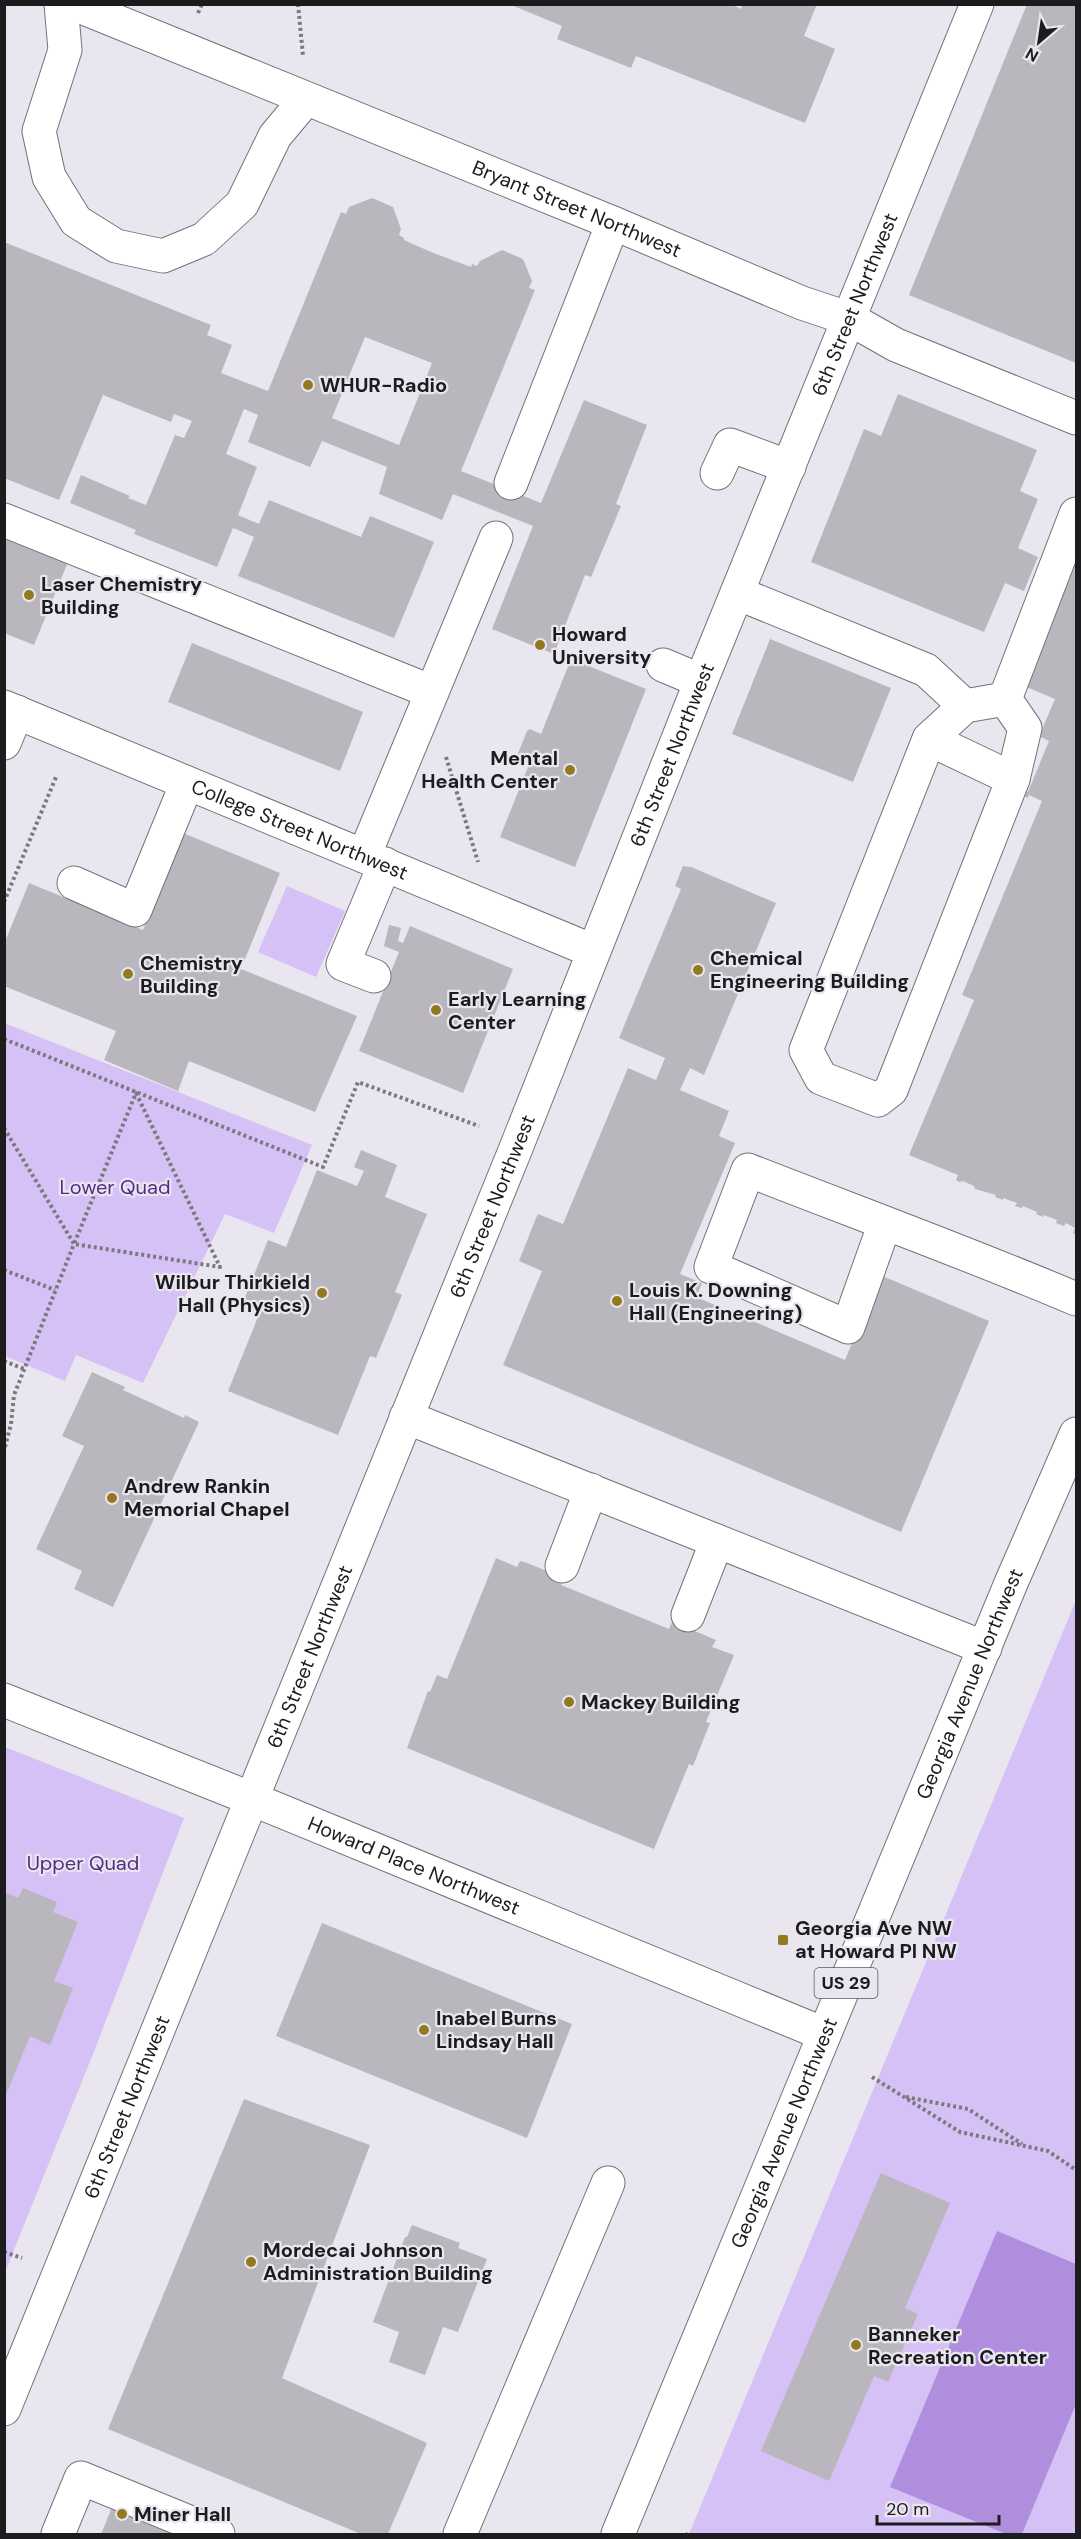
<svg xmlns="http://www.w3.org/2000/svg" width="1081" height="2539" font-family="'DM Sans',sans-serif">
<rect width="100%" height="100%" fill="#e9e6ef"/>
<g fill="#d5c1f5">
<polygon points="287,886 345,911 316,977 258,952"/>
<polygon points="4,1023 312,1145 274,1233 225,1214 143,1383 76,1355 65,1381 5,1356"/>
<polygon points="1076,1600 1076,2534 689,2534"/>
<polygon points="5,1747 184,1818 91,2059 5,2272"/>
</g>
<polygon fill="#af8fdd" points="997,2231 1076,2264 1076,2404 1022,2534 1006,2534 890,2487"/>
<g fill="#b9b6be" fill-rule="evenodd">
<polygon points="509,4 730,4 741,9 742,4 817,4 804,36 835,49 805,123 636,56 631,68 557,39 562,26"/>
<polygon points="1027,4 1076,4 1076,363 909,295"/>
<path d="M372 198 393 207 401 229 399 235 404 238V240L431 252 471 267 472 264 477 266 480 261 502 250 523 259 532 281 529 288 535 290 461 471 541 503 584 400 647 425 616 504 621 506 611 530 591 577 585 575 554 654 492 629 533 526 453 494 442 520 428 514 379 494 387 467 322 441 310 467 248 442 258 415 244 409 226 454 257 467 238 515 259 524 269 500 361 537 370 516 434 542 394 638 238 576 254 537 233 528 217 567 134 534 136 530 70 503 81 475 130 496 128 498 146 505 175 435 184 438 192 421 174 414 171 422 103 395 59 500 4 478V242L211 325 207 335 232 345 221 373 268 391 341 212 346 214 349 207ZM365 337 432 363 399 445 332 418Z"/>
<polygon points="898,394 1037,450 1020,491 1038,499 1018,548 1038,557 1024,591 1005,583 984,632 811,562 864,429 881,436"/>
<polygon points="4,530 70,557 34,645 4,633"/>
<polygon points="1076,551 1076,1235 1073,1233 1075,1228 1066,1223 1064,1226 1056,1223 1057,1220 1044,1215 1043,1217 1036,1214 1037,1212 1023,1206 1022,1208 1015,1206 1017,1203 1003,1198 1003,1200 995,1197 996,1195 975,1189 974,1186 963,1181 959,1182 956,1180 958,1175 909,1155 974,1000 962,995 1042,801 1029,795 1028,798 1024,796 1026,791 1028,792 1049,741 1041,737 1040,734 1055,699 1022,685"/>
<polygon points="770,639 891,688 853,782 732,734"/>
<polygon points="192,643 363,712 340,771 168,702"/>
<polygon points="571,659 646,689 575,867 500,837 530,762 517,756 527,731 530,729 541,734"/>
<polygon points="183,833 280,873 241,969 357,1016 315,1112 189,1061 178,1091 104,1060 116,1031 4,986 4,944 29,883 143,930"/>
<polygon points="683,866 691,867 776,903 704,1075 690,1068 680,1090 729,1111 719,1136 735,1143 680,1274 702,1283 696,1297 845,1360 880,1275 989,1321 901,1532 503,1365 542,1271 519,1261 536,1218 538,1214 563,1224 628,1068 656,1080 665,1058 619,1038 681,889 675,886"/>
<polygon points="389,925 401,928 398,941 403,943 410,926 513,969 463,1093 359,1051 399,952 384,946"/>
<polygon points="361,1150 397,1165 385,1197 427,1214 395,1292 402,1295 376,1358 370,1356 338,1435 228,1391 260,1312 242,1305 268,1240 286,1247 317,1170 357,1186 364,1171 354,1167"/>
<polygon points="92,1372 125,1387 123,1390 184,1418 185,1415 199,1422 113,1607 74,1589 82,1571 36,1549 84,1446 62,1436"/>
<polygon points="496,1558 517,1567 520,1561 527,1563 564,1578 561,1585 669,1629 672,1622 702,1634 716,1640 712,1647 734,1655 706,1722 710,1723 693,1766 689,1764 654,1849 407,1748 428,1691 430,1692 437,1675 447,1679"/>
<polygon points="23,1888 57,1902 53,1912 78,1922 54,1981 73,1988 50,2045 30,2036 6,2095 4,1892 18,1898"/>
<polygon points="322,1923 572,2024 527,2138 276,2036"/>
<polygon points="244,2099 370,2145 282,2378 427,2443 388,2534 361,2534 108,2429"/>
<polygon points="881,2173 950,2203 905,2308 918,2314 888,2382 874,2376 829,2481 761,2451"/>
<polygon points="412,2225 460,2243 458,2248 487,2259 458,2332 443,2327 425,2375 389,2362 399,2332 373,2322 405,2237 407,2237"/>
<polygon points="113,2505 169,2528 167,2534 101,2534"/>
</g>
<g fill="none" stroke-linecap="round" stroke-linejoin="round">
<g stroke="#747179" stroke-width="35">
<g id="minor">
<polyline points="61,4 65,50 39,131 49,177 76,221 116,246 163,256 204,239 242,204 275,136 306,99"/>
<path id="s1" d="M74 4 613 223 802 303 850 319 896 345 1076 418"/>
<polyline points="717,473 730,445 789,467"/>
<polyline points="511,483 613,223"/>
<polyline points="4,520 432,692"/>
<polyline points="737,593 926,670 965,706"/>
<polyline points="663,665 701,681"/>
<polygon points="1005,699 1025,728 1013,779 891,1090 878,1100 821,1078 806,1050 929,739 965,706"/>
<polyline points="1005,699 1076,514"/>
<path id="s2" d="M4 707 593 951"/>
<polyline points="929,739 1013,779"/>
<polyline points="4,743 17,712"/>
<polyline points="364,856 496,538"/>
<polyline points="74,883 135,910 187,783"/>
<polyline points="374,976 343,964 385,864"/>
<path d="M885 1223 848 1327 711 1267 748 1170C858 1213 968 1253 1076 1299"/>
<polyline points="406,1417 985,1648"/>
<polyline points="562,1566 591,1490"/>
<polyline points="688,1615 717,1541"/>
<path id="s3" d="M4 1700 252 1799 824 2034"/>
<path id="s4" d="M4 2409 516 1148 701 681 977 4"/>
<polyline points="58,2534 81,2478 218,2534"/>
<polyline points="460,2534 608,2183"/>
</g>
</g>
<g stroke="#747179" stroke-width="35">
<g id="highway">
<path id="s5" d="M618 2534 1011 1583 1076 1434"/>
</g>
</g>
<g stroke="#7b797f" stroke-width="4" stroke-dasharray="3 3" stroke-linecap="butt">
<polyline points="298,4 303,56"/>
<polyline points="198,13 202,4"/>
<polyline points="446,757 478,862"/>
<polyline points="4,902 56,777"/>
<polyline points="4,1039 323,1167 358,1082 479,1126"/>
<polygon points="136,1093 220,1267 74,1244"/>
<polyline points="4,1128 74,1244 14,1395 11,1424 4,1451"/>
<polyline points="4,1270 55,1290"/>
<polyline points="4,1361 24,1369"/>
<polyline points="872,2077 960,2132 1048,2151 1076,2170"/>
<polyline points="906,2097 968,2109 1022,2144"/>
<polyline points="4,2252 22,2258"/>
<polyline points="686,2534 687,2534"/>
</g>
<use href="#minor" stroke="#fff" stroke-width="33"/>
<use href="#highway" stroke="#fff" stroke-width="33"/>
</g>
<g fill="#927920" stroke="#e9e6ef" stroke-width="2">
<circle cx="308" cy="385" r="6"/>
<circle cx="29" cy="595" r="6"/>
<circle cx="540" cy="645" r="6"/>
<circle cx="570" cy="770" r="6"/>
<circle cx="698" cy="970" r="6"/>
<circle cx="128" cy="974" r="6"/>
<circle cx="436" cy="1010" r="6"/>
<circle cx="322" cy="1293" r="6"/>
<circle cx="617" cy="1301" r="6"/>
<circle cx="112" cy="1498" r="6"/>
<circle cx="569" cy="1702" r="6"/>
<rect x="777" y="1934" width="12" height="12" rx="3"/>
<circle cx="424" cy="2030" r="6"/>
<circle cx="251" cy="2262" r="6"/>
<circle cx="856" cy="2345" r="6"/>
<circle cx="122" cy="2514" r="6"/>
</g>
<g text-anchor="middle" stroke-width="4.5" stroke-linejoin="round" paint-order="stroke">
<rect fill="#e9e6ef" stroke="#5a585d" stroke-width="1.5" x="814.5" y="1968" width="63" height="30" rx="4.5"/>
<g font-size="18" font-weight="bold" fill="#1c1b1e">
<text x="846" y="1989">US 29</text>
</g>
<g font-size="20" fill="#1c1b1e" stroke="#e9e6ef">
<text dy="7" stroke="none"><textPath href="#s1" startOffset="543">Bryant Street Northwest</textPath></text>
<text dy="7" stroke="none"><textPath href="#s4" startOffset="2270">6th Street Northwest</textPath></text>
<text dy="7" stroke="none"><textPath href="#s4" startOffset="1784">6th Street Northwest</textPath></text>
<text dy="7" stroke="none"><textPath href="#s2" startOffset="320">College Street Northwest</textPath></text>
<text dy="7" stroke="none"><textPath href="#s4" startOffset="1298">6th Street Northwest</textPath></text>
<text dy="7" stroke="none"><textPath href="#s4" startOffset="812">6th Street Northwest</textPath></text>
<text dy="7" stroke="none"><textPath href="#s5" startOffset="920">Georgia Avenue Northwest</textPath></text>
<text dy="7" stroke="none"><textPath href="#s3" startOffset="442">Howard Place Northwest</textPath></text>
<text dy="7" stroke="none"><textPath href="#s4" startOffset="326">6th Street Northwest</textPath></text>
<text dy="7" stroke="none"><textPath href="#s5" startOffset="434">Georgia Avenue Northwest</textPath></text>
</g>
<g font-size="20" font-weight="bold" fill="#1c1b1e" stroke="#e9e6ef" text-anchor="start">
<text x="320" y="392">WHUR-Radio</text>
<text x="41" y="591">Laser Chemistry<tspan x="41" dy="23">Building</tspan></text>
<text x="552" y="641">Howard<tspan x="552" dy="23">University</tspan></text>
<text x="558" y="765" text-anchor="end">Mental<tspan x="558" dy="23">Health Center</tspan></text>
<text x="710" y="965">Chemical<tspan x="710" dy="23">Engineering Building</tspan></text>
<text x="140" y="970">Chemistry<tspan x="140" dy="23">Building</tspan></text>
<text x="448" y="1006">Early Learning<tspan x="448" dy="23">Center</tspan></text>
<text x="310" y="1289" text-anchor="end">Wilbur Thirkield<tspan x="310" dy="23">Hall (Physics)</tspan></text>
<text x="629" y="1297">Louis K. Downing<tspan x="629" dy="23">Hall (Engineering)</tspan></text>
<text x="124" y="1493">Andrew Rankin<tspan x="124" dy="23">Memorial Chapel</tspan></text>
<text x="581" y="1709">Mackey Building</text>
<text x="795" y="1935">Georgia Ave NW<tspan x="795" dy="23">at Howard Pl NW</tspan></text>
<text x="436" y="2025">Inabel Burns<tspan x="436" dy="23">Lindsay Hall</tspan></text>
<text x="263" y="2257">Mordecai Johnson<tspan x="263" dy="23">Administration Building</tspan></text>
<text x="868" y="2341">Banneker<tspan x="868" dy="23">Recreation Center</tspan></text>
<text x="134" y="2521">Miner Hall</text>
</g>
<g font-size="20" fill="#572b85" stroke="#e9e6ef">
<text x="115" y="1194">Lower Quad</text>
<text x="83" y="1870">Upper Quad</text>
</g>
</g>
<rect width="1081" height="2539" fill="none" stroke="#1c1b1e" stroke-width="12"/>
<g transform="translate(1039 42) rotate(209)" stroke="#e9e6ef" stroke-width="4.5" paint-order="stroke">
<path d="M0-4.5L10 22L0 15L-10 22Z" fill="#1c1b1e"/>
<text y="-9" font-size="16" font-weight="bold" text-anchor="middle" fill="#1c1b1e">N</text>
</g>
<path d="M877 2515v9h122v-9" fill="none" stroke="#1c1b1e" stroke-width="3"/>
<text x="886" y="2515" font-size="18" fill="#1c1b1e" stroke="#e9e6ef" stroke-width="4.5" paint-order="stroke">20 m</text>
</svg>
